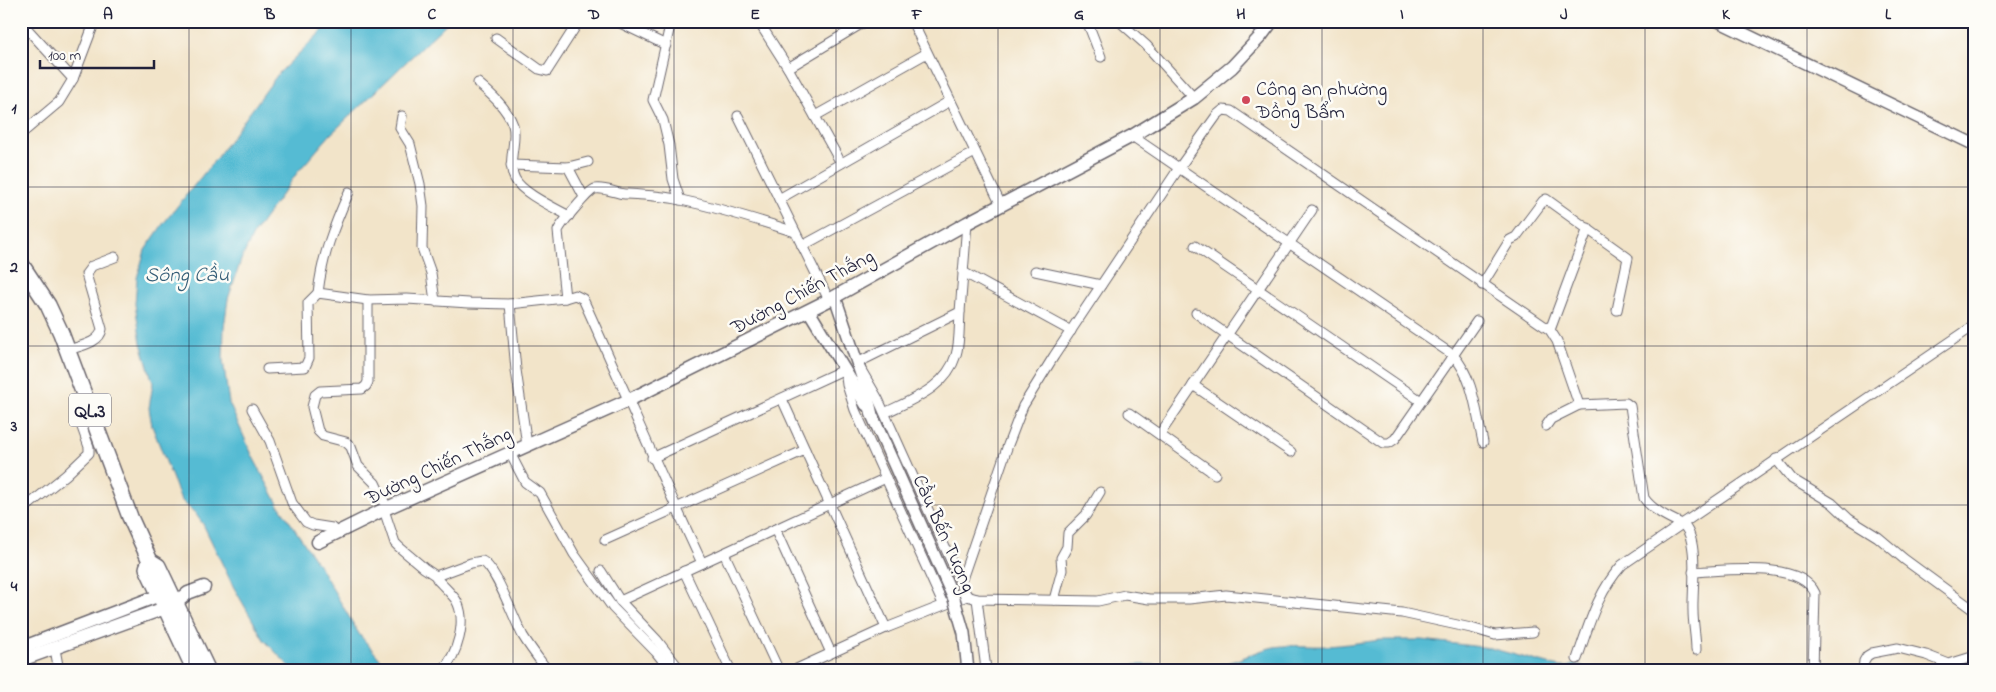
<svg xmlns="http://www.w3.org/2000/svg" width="1996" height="692" font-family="'Indie Flower',sans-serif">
<rect width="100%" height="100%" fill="#fdfcf7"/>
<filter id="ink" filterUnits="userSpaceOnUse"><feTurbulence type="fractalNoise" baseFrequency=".02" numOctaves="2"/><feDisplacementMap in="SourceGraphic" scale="10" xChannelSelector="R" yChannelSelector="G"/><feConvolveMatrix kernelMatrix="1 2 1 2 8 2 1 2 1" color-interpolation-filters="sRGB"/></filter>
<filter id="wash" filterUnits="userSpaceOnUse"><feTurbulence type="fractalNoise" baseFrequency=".0096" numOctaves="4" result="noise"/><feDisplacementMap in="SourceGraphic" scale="20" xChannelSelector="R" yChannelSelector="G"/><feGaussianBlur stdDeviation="1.12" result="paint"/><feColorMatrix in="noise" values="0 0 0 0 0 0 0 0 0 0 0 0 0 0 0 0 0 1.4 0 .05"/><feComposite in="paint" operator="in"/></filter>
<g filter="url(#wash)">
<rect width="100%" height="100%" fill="#f2e4c9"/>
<g fill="#55bbd3" stroke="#3c6e87">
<polygon points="332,21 449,21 330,135 297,173 254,233 241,260 228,299 224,327 223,360 229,403 253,457 278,504 320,567 359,634 390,671 294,671 264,640 233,586 203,524 195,513 181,500 152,426 149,408 153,383 141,343 135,304 137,278 145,250 163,224 218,156 278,74"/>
<path d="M1381 640H1422L1490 648 1559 667H1567L1575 664 1583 666 1587 671H1089C1131 658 1173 670 1215 665 1237 663 1254 651 1274 647 1294 644 1308 647 1327 646 1345 645 1363 642 1381 640Z"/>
</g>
</g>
<g filter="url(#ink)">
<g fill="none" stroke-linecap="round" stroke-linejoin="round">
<g stroke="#6b666d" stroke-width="11">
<g id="minor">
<polyline points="616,21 666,45"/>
<polyline points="671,21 653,100 663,120 669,145 673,179 680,200"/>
<polyline points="763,21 762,27 788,68 841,163"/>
<polyline points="912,21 1001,205"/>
<polyline points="1087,21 1101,57"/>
<polyline points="1119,21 1146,45 1194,98"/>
<polyline points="21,22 73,79"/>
<polyline points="496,38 539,69 547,71 579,21"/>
<polyline points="788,68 866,21"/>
<path d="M478 83C491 94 507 108 513 125 518 141 506 162 515 179 522 193 555 208 569 216"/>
<polyline points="402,116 400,128 410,144 420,184 423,206 422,248 431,273 435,301"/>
<polyline points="738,116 829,300"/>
<polyline points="815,116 927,53"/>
<polyline points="21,134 59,102 73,79 95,21"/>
<path d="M1132 136 1453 355C1474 378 1476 413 1483 442"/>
<polyline points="511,165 568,167 588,162"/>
<polyline points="568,167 584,197"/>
<polyline points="779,199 950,101"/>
<polyline points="967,223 960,312 857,363 878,399 967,596"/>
<polyline points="802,246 975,152"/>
<polyline points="1195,246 1421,401"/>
<polyline points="1035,271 1101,285"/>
<polyline points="963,272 1071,331"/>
<polyline points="1482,285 1510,240 1516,237 1543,201 1546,199 1628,258 1617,310"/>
<path d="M318 293C322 256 334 226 349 192"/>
<polyline points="368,300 368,382 366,386 362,389 320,391 315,395 312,407 318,431 323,436 346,442 351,447 358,466 375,483 387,508"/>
<polyline points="510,304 516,370 527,445"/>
<polyline points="1196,313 1383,443 1389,443 1395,439 1477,321"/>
<polyline points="1550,330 1588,228"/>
<path d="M68 350C80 346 100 343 102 329L86 274 92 266 115 257"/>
<polyline points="267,369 305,367 309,358 308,303 318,293 368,300 407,299 469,303 510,304 565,298"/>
<polyline points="1193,385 1291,452"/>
<polyline points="782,399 886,628"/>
<polyline points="252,409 270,441 292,503 306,522 313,525 332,528 336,534"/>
<path d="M885 413C912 399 946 388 956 355 960 342 959 326 960 312"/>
<polyline points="1129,413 1215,474"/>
<polyline points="1546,426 1551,419 1579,405"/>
<polyline points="1160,434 1312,210"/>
<polyline points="510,453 525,482 540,493 574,554 613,608 656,652 671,671"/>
<polyline points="652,458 845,369 847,385 855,410 943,604"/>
<polyline points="1776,459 1792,479 1832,503 1849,519 1878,537 1904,559 1975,611"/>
<path d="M384 510 395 543 399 547 424 568 436 576 471 563 482 561C496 567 514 620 523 636 531 649 539 659 548 671"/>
<polyline points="21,511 66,475 89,453 89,447 79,419 90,411"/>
<polyline points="775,529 831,653"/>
<polyline points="605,540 805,450"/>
<polyline points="724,553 779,671"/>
<path d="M702 563C661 476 623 387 583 299L575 295 565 298 558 231C560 225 589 190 595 189 604 187 615 193 625 194 643 195 663 196 681 200 720 208 758 220 795 232"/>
<polyline points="601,571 620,601 657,640 681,671"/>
<polyline points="684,571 731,671"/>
<path d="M1693 572C1724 571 1800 560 1815 593L1813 671"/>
<path d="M436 576 437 579C443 586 451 593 456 600 468 621 457 655 442 671"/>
<path d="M961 582 1008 445 1023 406 1054 356 1179 168 1217 115 1223 110 1231 111 1550 330 1557 341 1579 405 1626 403 1630 406 1644 498C1652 510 1669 518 1682 524L1622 565C1597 593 1589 625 1577 659"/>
<polyline points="977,599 986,669"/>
<polyline points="1054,600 1062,570 1061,558 1067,547 1068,533 1086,515 1100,492"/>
<polyline points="620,601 886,478"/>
<polyline points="55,649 59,671"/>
<path d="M1696 650C1696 637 1693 624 1693 611 1692 590 1700 537 1682 524L1975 325"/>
<polyline points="792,671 886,628 967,596 977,599 1098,601 1125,595 1149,599 1189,599 1226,595 1402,613 1471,628 1495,635 1533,632"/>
<polyline points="1863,671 1864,661 1867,656 1872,653 1898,648 1926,655 1949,664 1975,656"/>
</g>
</g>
<g stroke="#6b666d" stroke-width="14">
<g id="tertiary">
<polyline points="1718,21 1975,145"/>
<polyline points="835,297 866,389 872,415"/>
<polyline points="809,311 866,405"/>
</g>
</g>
<g stroke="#6b666d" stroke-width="15">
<g id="secondary">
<polyline points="318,542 387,508 629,400 829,300 967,223 1132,136 1194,98 1232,67 1261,36 1272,21"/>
<polyline points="21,648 168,592"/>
<polyline points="21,660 165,608 176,603 188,593 204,587"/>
</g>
</g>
<g stroke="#6b666d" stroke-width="18">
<g id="trunk">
<polyline points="21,264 48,305 61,333 130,517 150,561 158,566 208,671"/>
<polyline points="150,561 147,568 195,671"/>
</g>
</g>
<use href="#minor" stroke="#fff" stroke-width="9"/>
<use href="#tertiary" stroke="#fff" stroke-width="11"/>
<use href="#secondary" stroke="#fff" stroke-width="12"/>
<use href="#trunk" stroke="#fff" stroke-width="15"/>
<g stroke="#6b666d" stroke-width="14" stroke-linecap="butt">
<polyline id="tertiary-bridge" points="872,415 954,599 964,633 968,671"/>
</g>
<use href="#tertiary-bridge" stroke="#fff" stroke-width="11"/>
</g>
</g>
<path fill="none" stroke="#22223b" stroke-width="1" stroke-opacity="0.55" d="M189 21V671M351 21V671M513 21V671M674 21V671M836 21V671M998 21V671M1160 21V671M1322 21V671M1483 21V671M1645 21V671M1807 21V671M21 187H1975M21 346H1975M21 505H1975"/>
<circle fill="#d1495b" stroke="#fdfcf7" stroke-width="2" cx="1246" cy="100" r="5"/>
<g text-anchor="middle" stroke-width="5" stroke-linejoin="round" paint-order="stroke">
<rect fill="#fdfcf7" stroke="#646373" stroke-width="1" x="69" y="393.5" width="42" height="33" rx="4"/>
<g font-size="19" font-weight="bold" fill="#22223b">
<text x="90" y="417">QL.3</text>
</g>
<g font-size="20" fill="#22223b" stroke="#fdfcf7" text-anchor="start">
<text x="1256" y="95">Công an phường<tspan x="1256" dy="23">Đồng Bẩm</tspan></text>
</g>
<g font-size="20" fill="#22223b" stroke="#fdfcf7">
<text transform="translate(802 291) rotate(-28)" y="7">Đường Chiến Thắng</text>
<text transform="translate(438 465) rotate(-25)" y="7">Đường Chiến Thắng</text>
<text transform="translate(945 533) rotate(66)" y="7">Cầu Bến Tượng</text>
</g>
<g font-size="21" font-style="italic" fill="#365f78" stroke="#fdfcf7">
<text x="187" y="281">Sông Cầu</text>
</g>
</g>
<rect width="1996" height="692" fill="none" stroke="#fdfcf7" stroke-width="55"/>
<path d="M40 60v8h114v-8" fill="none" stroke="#22223b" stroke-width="2.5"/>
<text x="48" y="60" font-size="15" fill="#22223b" stroke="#fdfcf7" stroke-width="4" paint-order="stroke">100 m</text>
<rect x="28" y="28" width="1940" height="636" fill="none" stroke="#22223b" stroke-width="2"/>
<g font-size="16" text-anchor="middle" font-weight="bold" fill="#22223b">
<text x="108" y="19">A</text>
<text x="270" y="19">B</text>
<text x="432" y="19">C</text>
<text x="594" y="19">D</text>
<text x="755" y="19">E</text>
<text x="917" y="19">F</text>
<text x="1079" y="19">G</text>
<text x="1241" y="19">H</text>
<text x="1402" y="19">I</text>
<text x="1564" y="19">J</text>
<text x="1726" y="19">K</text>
<text x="1888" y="19">L</text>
<text x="14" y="113">1</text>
<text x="14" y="272">2</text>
<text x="14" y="431">3</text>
<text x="14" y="591">4</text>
</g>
</svg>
